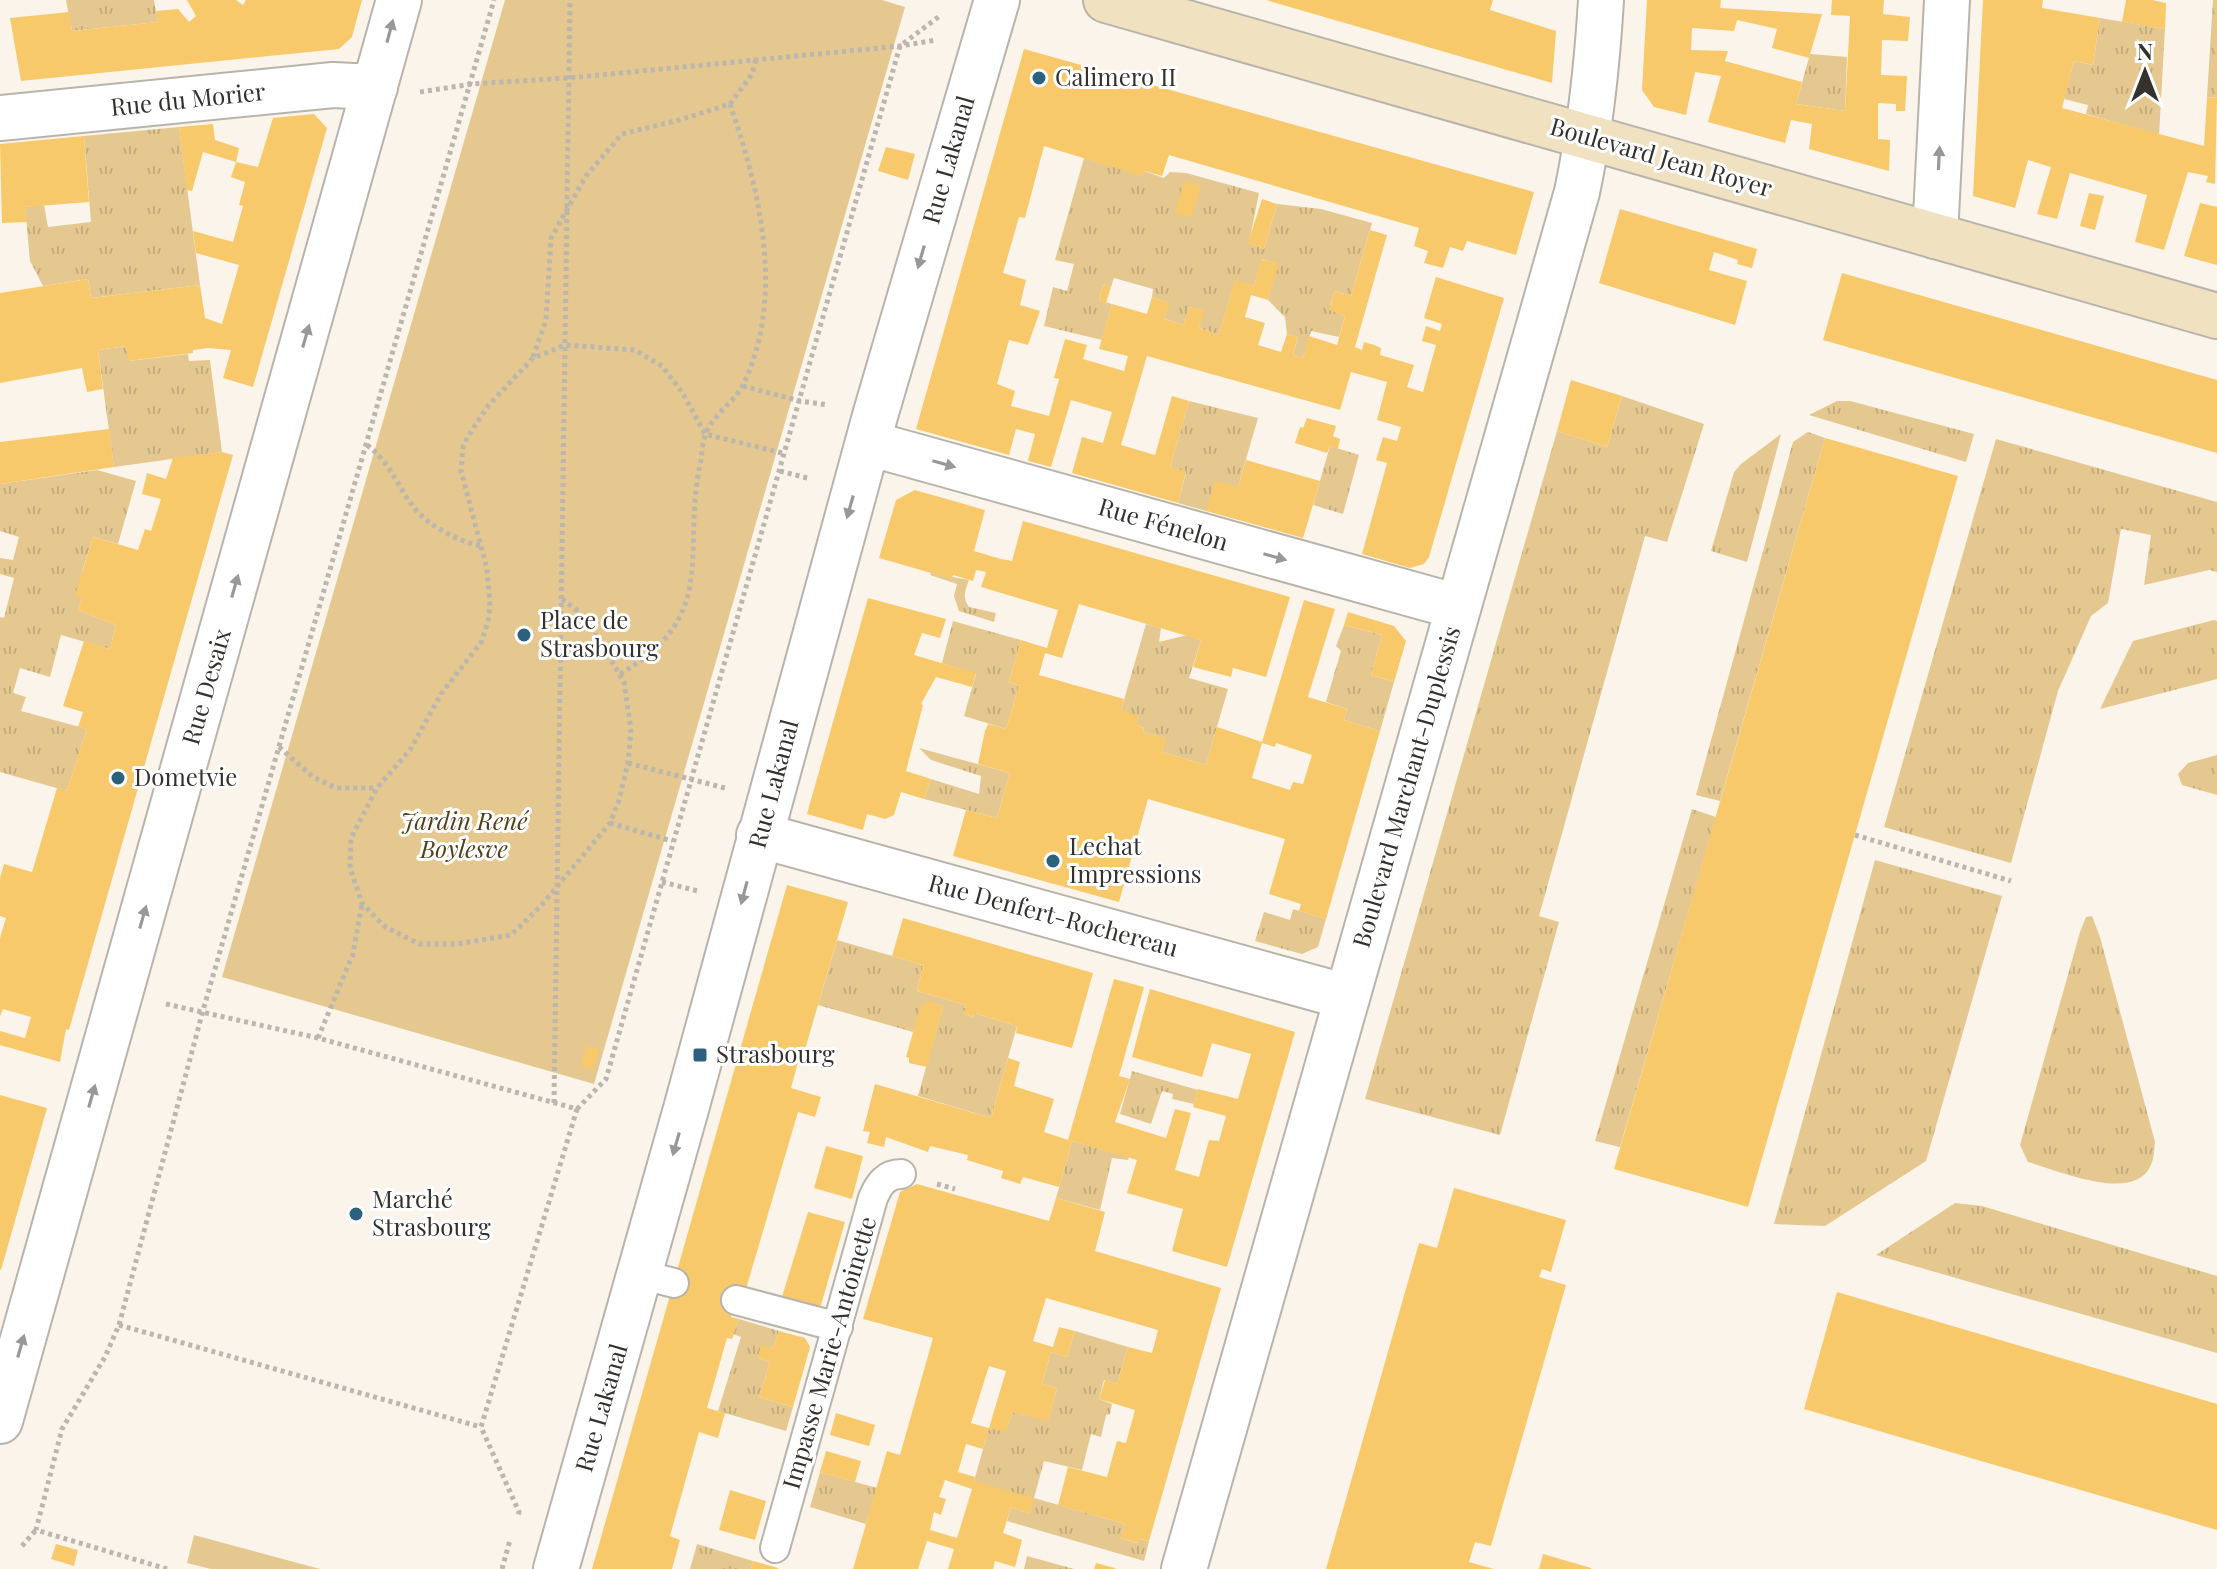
<svg xmlns="http://www.w3.org/2000/svg" width="2217" height="1569" font-family="'Playfair Display',serif">
<defs>
<pattern id="grass-tufts" width="24" height="20" patternUnits="userSpaceOnUse" patternTransform="scale(2)"><rect width="24" height="20" fill="#e5c88f"/><path d="M3 7l-1-3M5 7V3M7 7l1-3M15 17l-1-3M17 17v-4M19 17l1-3" fill="none" stroke="#c5ac7c"/></pattern>
</defs>
<rect width="100%" height="100%" fill="#faf4ea"/>
<g fill="url(#grass-tufts)">
<polygon points="66,0 154,0 158,22 72,31"/>
<polygon points="2213,0 2217,0 2217,98 2207,97"/>
<polygon points="2100,18 2165,29 2159,135 2086,114 2088,105 2064,99 2074,61 2093,65"/>
<polygon points="1810,54 1847,57 1845,111 1796,104"/>
<polygon points="179,127 200,285 91,298 88,279 43,286 30,261 25,207 44,205 48,227 91,222 84,136"/>
<polygon points="1084,158 1142,175 1144,171 1164,178 1170,172 1186,173 1259,193 1249,243 1264,249 1277,204 1321,209 1372,223 1351,296 1335,291 1329,309 1345,316 1339,337 1311,331 1303,358 1293,355 1298,337 1287,334 1285,317 1268,300 1278,264 1262,259 1254,286 1235,281 1219,335 1199,328 1203,311 1189,307 1184,325 1164,319 1169,303 1152,297 1153,289 1114,278 1111,287 1103,284 1099,300 1112,304 1102,340 1044,326 1053,287 1067,291 1074,264 1055,260"/>
<polygon points="126,346 129,361 188,354 189,361 210,360 222,452 114,467 98,350"/>
<polygon points="1622,396 1704,424 1667,542 1645,536 1539,916 1559,922 1500,1135 1365,1099 1557,431 1607,447"/>
<polygon points="1189,401 1258,418 1238,487 1206,511 1178,503 1186,472 1170,467"/>
<polygon points="1837,401 1850,401 1974,434 1966,462 1809,415"/>
<polygon points="1808,432 1825,438 1720,801 1696,795 1793,442"/>
<polygon points="1781,434 1747,562 1711,551 1734,472 1741,464"/>
<polygon points="1996,439 2217,502 2217,572 2209,570 2144,585 2151,535 2121,529 2108,603 2091,616 2058,691 2011,863 1884,827"/>
<polygon points="1330,446 1359,455 1343,514 1313,505"/>
<polygon points="97,470 136,481 118,544 93,537 82,572 82,598 78,610 116,625 110,649 61,635 50,677 20,668 13,693 26,697 21,711 87,729 67,791 0,772 0,617 4,618 14,578 0,574 0,558 13,560 19,537 0,531 0,484"/>
<path d="M931 573 969 580C965 591 962 597 969 607L996 613 994 622 959 611 954 596 957 584 930 575Z"/>
<polygon points="2214,620 2217,621 2217,679 2100,709 2133,641"/>
<polygon points="953,621 1021,640 1009,682 1019,686 1006,729 964,716 976,674 942,663"/>
<polygon points="1146,624 1161,628 1159,642 1187,635 1201,640 1189,678 1228,689 1206,765 1162,752 1165,738 1143,732 1144,728 1137,725 1121,710"/>
<polygon points="1344,625 1382,635 1371,675 1394,682 1380,731 1344,720 1347,709 1326,702 1341,651 1336,646"/>
<polygon points="919,748 1010,773 997,818 924,799 931,779 979,794 981,776 931,760"/>
<polygon points="2217,755 2217,795 2182,785 2178,774 2188,763"/>
<polygon points="1692,809 1716,817 1620,1147 1595,1141"/>
<polygon points="1875,860 2002,896 1926,1161 1825,1226 1774,1224"/>
<polygon points="1293,909 1326,919 1318,947 1302,954 1255,941 1264,912 1290,920"/>
<path d="M2092 916 2100 937 2155 1142C2154 1150 2154 1160 2150 1167 2132 1203 2057 1170 2028 1162L2020 1145 2080 932 2086 917Z"/>
<polygon points="837,940 923,965 917,991 966,1005 964,1014 973,1017 974,1013 1017,1026 991,1118 918,1096 943,1006 927,1002 913,1032 818,1005"/>
<polygon points="1132,1071 1198,1090 1194,1104 1172,1099 1173,1094 1162,1091 1151,1124 1120,1114"/>
<polygon points="1072,1141 1129,1157 1128,1160 1112,1158 1100,1210 1056,1198"/>
<polygon points="1955,1203 1982,1206 2217,1276 2217,1353 1876,1255"/>
<polygon points="739,1319 779,1331 773,1348 761,1346 758,1358 770,1362 759,1397 793,1407 786,1431 718,1411 741,1337 733,1334"/>
<polygon points="1075,1331 1128,1347 1117,1384 1104,1380 1099,1399 1112,1404 1110,1414 1106,1415 1101,1437 1091,1434 1082,1470 1044,1461 1034,1498 1125,1524 1121,1538 1137,1543 1139,1539 1149,1541 1144,1561 1007,1521 1011,1507 1030,1514 974,1481 989,1428 1006,1431 1012,1412 1048,1420 1057,1388 1042,1384 1051,1352 1067,1357"/>
<polygon points="820,1472 877,1488 866,1524 810,1507"/>
<polygon points="697,1544 753,1561 751,1569 690,1569"/>
<polygon points="1027,1556 1074,1569 1024,1569"/>
</g>
<g fill="#e5c88f">
<polygon points="505,0 882,0 905,7 594,1084 222,977"/>
<polygon points="194,1535 320,1569 211,1569 187,1563"/>
</g>
<g fill="#f8c96a" fill-rule="evenodd">
<polygon points="187,0 236,0 243,5 246,0 362,0 352,37 339,49 21,81 10,18 69,12 72,31 158,22 156,11 178,9 189,22 196,16"/>
<polygon points="1266,0 1493,0 1490,10 1556,31 1552,83"/>
<polygon points="1647,0 1721,0 1720,8 1822,14 1809,58 1772,48 1777,29 1737,20 1734,31 1692,28 1691,50 1728,51 1725,61 1802,82 1796,104 1845,111 1850,16 1831,15 1832,0 1884,0 1883,14 1910,17 1908,41 1882,40 1881,75 1907,76 1905,111 1896,111 1896,104 1878,103 1878,139 1890,140 1889,171 1809,149 1812,124 1791,120 1785,143 1708,122 1721,76 1695,72 1686,115 1654,107 1642,90"/>
<polygon points="1983,0 2043,0 2042,8 2100,18 2093,65 2074,61 2062,108 2204,146 2207,97 2217,98 2215,184 2206,182 2208,176 2188,172 2164,250 2135,242 2147,195 2070,173 2057,219 2037,214 2051,167 2028,160 2015,208 1973,196"/>
<polygon points="2126,0 2152,0 2166,3 2165,29 2122,22"/>
<polygon points="1024,49 1534,192 1516,255 1467,241 1463,251 1450,247 1443,268 1424,263 1428,251 1414,246 1419,228 1169,155 1162,176 1144,171 1142,176 1044,146 1025,218 1019,217 1003,273 1026,280 1020,305 1040,311 1028,345 1009,340 997,384 1015,391 1011,406 1049,416 1059,379 1054,378 1065,339 1087,345 1083,359 1124,371 1128,356 1099,349 1112,304 1147,314 1152,297 1170,303 1164,319 1184,325 1189,307 1204,311 1199,328 1219,335 1235,280 1254,286 1261,259 1279,264 1268,300 1251,295 1245,317 1265,323 1258,345 1281,352 1287,334 1298,337 1293,355 1303,358 1309,336 1337,345 1345,316 1329,310 1335,291 1351,296 1370,230 1387,235 1355,347 1362,350 1364,342 1374,345 1381,348 1380,355 1414,365 1407,387 1423,392 1436,345 1422,341 1426,326 1440,331 1442,324 1424,318 1436,277 1504,298 1429,557 1424,564 1410,568 1362,554 1387,463 1376,460 1383,437 1397,441 1401,427 1377,420 1387,382 1351,372 1340,410 1147,356 1121,445 1155,455 1172,396 1189,401 1170,467 1186,471 1178,503 1072,473 1082,437 1103,443 1112,412 1071,400 1051,467 1028,461 1035,434 1016,429 1009,455 916,429"/>
<polygon points="314,114 327,128 253,387 223,378 231,350 208,348 193,350 193,353 128,361 126,346 98,350 103,389 87,392 82,368 0,383 0,293 88,279 91,298 200,285 205,318 222,324 239,265 196,253 193,231 233,242 243,206 239,205 245,182 231,177 236,162 258,167 273,118"/>
<polygon points="213,124 215,140 239,148 236,162 203,152 192,191 187,190 179,127"/>
<polygon points="84,136 89,202 25,207 27,222 2,223 0,144"/>
<polygon points="886,147 915,154 908,180 878,171"/>
<polygon points="1184,181 1201,186 1191,218 1175,213"/>
<polygon points="2089,193 2104,196 2095,230 2080,226"/>
<polygon points="1262,199 1277,204 1264,249 1248,243"/>
<polygon points="2200,203 2217,207 2217,265 2184,256"/>
<polygon points="1620,209 1757,249 1752,268 1737,264 1738,260 1714,252 1709,270 1747,281 1735,325 1599,283"/>
<polygon points="1842,273 2217,380 2217,453 1823,340"/>
<polygon points="1103,284 1111,287 1106,303 1099,300"/>
<polygon points="1571,380 1622,396 1607,447 1557,431"/>
<polygon points="1307,418 1336,426 1333,436 1340,439 1338,449 1330,446 1327,453 1295,443 1300,427 1303,428"/>
<polygon points="109,429 114,467 0,484 0,442"/>
<polygon points="1825,438 1958,476 1748,1207 1614,1169"/>
<polygon points="222,452 233,455 69,1030 66,1029 60,1062 0,1045 0,1031 25,1038 31,1017 3,1009 0,1016 0,938 6,918 0,916 0,878 4,864 32,872 57,788 67,791 87,729 78,727 83,712 63,706 84,641 110,649 116,625 78,610 82,598 75,596 93,537 138,550 145,529 151,531 161,499 142,494 147,473 166,479 173,458"/>
<polygon points="1246,460 1320,481 1303,538 1206,511 1215,481 1238,487"/>
<path d="M915 490 985 510 974 551 1001 559 1012 561 1023 521 1290 597 1266 677 1233 668 1231 677 1193 667 1201 640 1079 604 1062 658 1045 653 1039 675 1124 699 1121 710 1139 716 1137 725 1144 728 1143 732 1166 738 1162 752 1206 765 1217 727 1262 742 1304 600 1335 609 1308 697 1347 709 1344 720 1380 731 1326 919 1299 911 1301 904 1269 894 1285 839 1148 799 1119 902 953 856 966 810 997 818 1010 773 978 764 985 731 988 724 1006 729 1019 686 1009 682 1021 640 1047 648 1058 610 981 587 986 572 976 570 973 581 953 575 952 579 879 558 896 500ZM1262 743 1275 747 1276 743 1312 755 1303 784 1293 782 1290 790 1252 778Z"/>
<polygon points="868,598 946,619 940,638 922,633 914,655 976,673 972,687 936,677 921,704 923,705 906,771 931,779 924,799 901,792 894,815 885,819 867,814 863,830 807,814"/>
<polygon points="1348,612 1394,626 1406,641 1394,682 1371,675 1382,635 1344,625"/>
<polygon points="787,885 848,902 801,1063 798,1062 791,1088 821,1097 815,1117 798,1112 746,1289 740,1287 731,1317 739,1319 732,1339 727,1338 707,1408 725,1413 718,1438 699,1432 670,1536 680,1540 672,1569 592,1569"/>
<polygon points="903,918 1093,973 1072,1048 1016,1033 1017,1026 974,1013 973,1017 964,1014 966,1005 917,991 923,965 892,956"/>
<polygon points="1114,979 1144,987 1119,1076 1130,1079 1115,1122 1166,1138 1175,1109 1191,1113 1175,1170 1199,1177 1209,1140 1219,1141 1226,1116 1193,1107 1198,1089 1238,1099 1251,1054 1212,1043 1202,1077 1132,1057 1150,989 1295,1032 1227,1267 1172,1251 1183,1209 1127,1193 1137,1160 1072,1141 1059,1187 1023,1177 1020,1184 1001,1178 1003,1171 967,1160 968,1155 930,1146 928,1152 886,1137 884,1147 867,1143 870,1132 863,1131 875,1084 991,1118 1008,1058 1020,1062 1014,1086 1054,1099 1044,1132 1068,1140"/>
<polygon points="927,1001 943,1006 927,1067 909,1063 909,1058 906,1057 921,1004 925,1005"/>
<polygon points="587,1046 599,1049 593,1070 581,1066"/>
<polygon points="0,1095 47,1108 1,1270 0,1269"/>
<polygon points="826,1146 863,1156 852,1199 814,1188"/>
<path d="M917 1184 1049 1221 1056 1198 1105 1212 1095 1251 1221 1288 1149 1541 1139 1539 1138 1543 1121 1538 1125 1524 1058 1505 1068 1467 1107 1477 1117 1441 1126 1443 1135 1410 1099 1399 1105 1380 1117 1384 1128 1347 1152 1353 1158 1330 1046 1298 1033 1341 1053 1347 1059 1327 1075 1331 1067 1357 1051 1352 1042 1384 1057 1388 1048 1421 1012 1412 1006 1432 989 1428 983 1449 966 1444 958 1472 975 1477 974 1481 1034 1498 1030 1514 1011 1507 1003 1533 1022 1540 1015 1567 995 1561 993 1569H948L954 1549 927 1541 918 1569H853L887 1451 900 1455 933 1338 863 1319 900 1192ZM989 1366 1006 1371 989 1428 971 1423ZM945 1480 972 1489 957 1538 930 1530 934 1512 941 1515 946 1499 939 1497Z"/>
<polygon points="1454,1188 1566,1220 1551,1272 1542,1269 1539,1277 1566,1285 1491,1546 1475,1542 1469,1562 1494,1569 1326,1569 1419,1243 1437,1248"/>
<polygon points="808,1212 845,1222 821,1305 813,1309 781,1300"/>
<polygon points="1837,1292 2217,1404 2217,1530 1804,1409"/>
<polygon points="779,1331 805,1338 810,1347 793,1407 759,1397 770,1362 758,1358 761,1345 773,1348"/>
<polygon points="836,1413 875,1425 869,1446 830,1435"/>
<polygon points="826,1451 861,1461 855,1482 820,1472"/>
<polygon points="730,1490 766,1501 755,1540 719,1530"/>
<polygon points="56,1544 78,1550 74,1566 51,1559"/>
<polygon points="1543,1554 1591,1568 1591,1569 1539,1569"/>
<polygon points="753,1561 778,1568 778,1569 751,1569"/>
<polygon points="1096,1563 1115,1568 1115,1569 1094,1569"/>
</g>
<g fill="none" stroke-linecap="round" stroke-linejoin="round">
<g stroke="#b9b4ab" stroke-width="32">
<g id="lane">
<polyline points="639,1274 674,1283"/>
<polyline points="736,1300 838,1327"/>
<path d="M775 1548 873 1198C879 1184 886 1174 901 1174"/>
</g>
</g>
<g stroke="#b9b4ab" stroke-width="48">
<g id="street">
<polyline points="0,118 333,85 375,87"/>
<polyline points="1935,236 1947,0"/>
<polyline points="868,443 1458,607"/>
<polyline points="759,835 1347,997"/>
<polyline points="0,1421 399,0"/>
<polyline points="556,1569 686,1109 875,416 997,0"/>
<path d="M1184 1569 1577 192C1591 126 1597 67 1601 0"/>
</g>
</g>
<g stroke="#b9b4ab" stroke-width="48">
<polyline id="secondary" points="1106,0 2217,316"/>
</g>
<g stroke="#bbb6ae" stroke-width="5" stroke-dasharray="4 4" stroke-linecap="butt">
<polyline points="420,92 472,84 569,78 900,46 936,40"/>
<polyline points="533,357 546,320 551,238 586,176 622,134 676,121 730,104 752,74 756,59"/>
<polyline points="743,386 800,401 828,405"/>
<path d="M367 445C392 464 397 487 416 510 431 527 459 542 482 546"/>
<polyline points="780,471 811,479"/>
<polyline points="562,599 579,612 599,640 624,682 631,730 628,763 619,800 610,823 540,907 511,935 457,944 419,944 384,926 362,903 350,868 351,838 377,788 410,750 441,694 482,641 488,621 490,606 487,569 461,471 463,447 468,436 488,406 533,358 565,345 635,350 662,366 682,392 705,434 786,454"/>
<path d="M620 674C722 615 680 552 701 460 702 453 702 444 705 436 711 416 735 402 744 383 785 295 760 191 730 104"/>
<polyline points="279,747 313,777 336,788 377,788"/>
<polyline points="628,763 725,788"/>
<polyline points="610,823 672,841"/>
<polyline points="1855,835 2011,881"/>
<polyline points="662,882 698,891"/>
<polyline points="166,1004 318,1038 577,1109 481,1427 519,1512 518,1516"/>
<polyline points="318,1038 353,954 362,903"/>
<polyline points="554,1103 570,0"/>
<polyline points="577,1109 606,1079 900,46 941,15"/>
<polyline points="937,1184 955,1189"/>
<polyline points="119,1325 481,1427"/>
<polyline points="22,1546 36,1530"/>
<polyline points="167,1569 36,1530 62,1429 105,1357 119,1325 202,1014 494,0"/>
<polyline points="502,1569 510,1540"/>
</g>
<use href="#lane" stroke="#fff" stroke-width="28"/>
<use href="#street" stroke="#fff" stroke-width="44"/>
<use href="#secondary" stroke="#f0e1c1" stroke-width="44"/>
</g>
<defs><path id="oneway-solid" d="M-6-.8H1V-3.2L6.5 0L1 3.2V.8H-6Z" transform="scale(2)"/></defs>
<g fill="#9a9896">
<use href="#oneway-solid" transform="translate(390 31) rotate(-75)"/>
<use href="#oneway-solid" transform="translate(1939 158) rotate(-87)"/>
<use href="#oneway-solid" transform="translate(921 257) rotate(106)"/>
<use href="#oneway-solid" transform="translate(306 336) rotate(-74)"/>
<use href="#oneway-solid" transform="translate(944 464) rotate(16)"/>
<use href="#oneway-solid" transform="translate(850 507) rotate(106)"/>
<use href="#oneway-solid" transform="translate(1275 557) rotate(16)"/>
<use href="#oneway-solid" transform="translate(235 586) rotate(-74)"/>
<use href="#oneway-solid" transform="translate(744 893) rotate(105)"/>
<use href="#oneway-solid" transform="translate(143 917) rotate(-74)"/>
<use href="#oneway-solid" transform="translate(92 1096) rotate(-74)"/>
<use href="#oneway-solid" transform="translate(676 1144) rotate(106)"/>
<use href="#oneway-solid" transform="translate(21 1346) rotate(-74)"/>
</g>
<g fill="#2b617c" stroke="#fff" stroke-width="3">
<circle cx="1039" cy="78" r="8"/>
<circle cx="524" cy="635" r="8"/>
<circle cx="118" cy="778" r="8"/>
<circle cx="1053" cy="861" r="8"/>
<rect x="692" y="1047" width="16" height="16" rx="4"/>
<circle cx="356" cy="1214" r="8"/>
</g>
<g text-anchor="middle" stroke-width="6" stroke-linejoin="round" paint-order="stroke">
<g font-size="24" fill="#34322e" stroke="#fff" text-anchor="start">
<text x="1055" y="86">Calimero II</text>
<text x="540" y="629">Place de<tspan x="540" dy="28">Strasbourg</tspan></text>
<text x="134" y="786">Dometvie</text>
<text x="1069" y="855">Lechat<tspan x="1069" dy="28">Impressions</tspan></text>
<text x="716" y="1063">Strasbourg</text>
<text x="372" y="1208">Marché<tspan x="372" dy="28">Strasbourg</tspan></text>
</g>
<g font-size="24" fill="#34322e" stroke="#fff">
<text transform="translate(188 100) rotate(-6)" y="8">Rue du Morier</text>
<text transform="translate(1661 158) rotate(16)" y="8">Boulevard Jean Royer</text>
<text transform="translate(949 160) rotate(-74)" y="8">Rue Lakanal</text>
<text transform="translate(1163 525) rotate(16)" y="8">Rue Fénelon</text>
<text transform="translate(207 687) rotate(-74)" y="8">Rue Desaix</text>
<text transform="translate(774 784) rotate(-75)" y="8">Rue Lakanal</text>
<text transform="translate(1407 787) rotate(-74)" y="8">Boulevard Marchant-Duplessis</text>
<text transform="translate(1053 916) rotate(15)" y="8">Rue Denfert-Rochereau</text>
<text transform="translate(830 1353) rotate(-74)" y="8">Impasse Marie-Antoinette</text>
<text transform="translate(602 1408) rotate(-74)" y="8">Rue Lakanal</text>
</g>
<g font-size="24" font-style="italic" fill="#534018" stroke="#fff">
<text x="464" y="830">Jardin René<tspan x="464" dy="28">Boylesve</tspan></text>
</g>
</g>
<g transform="translate(2145 72)" stroke="#ffffff" stroke-width="6" paint-order="stroke">
<path d="M0-6L14 30L0 20L-14 30Z" fill="#34322e"/>
<text y="-12" font-size="22" font-weight="bold" text-anchor="middle" fill="#34322e">N</text>
</g>
</svg>
